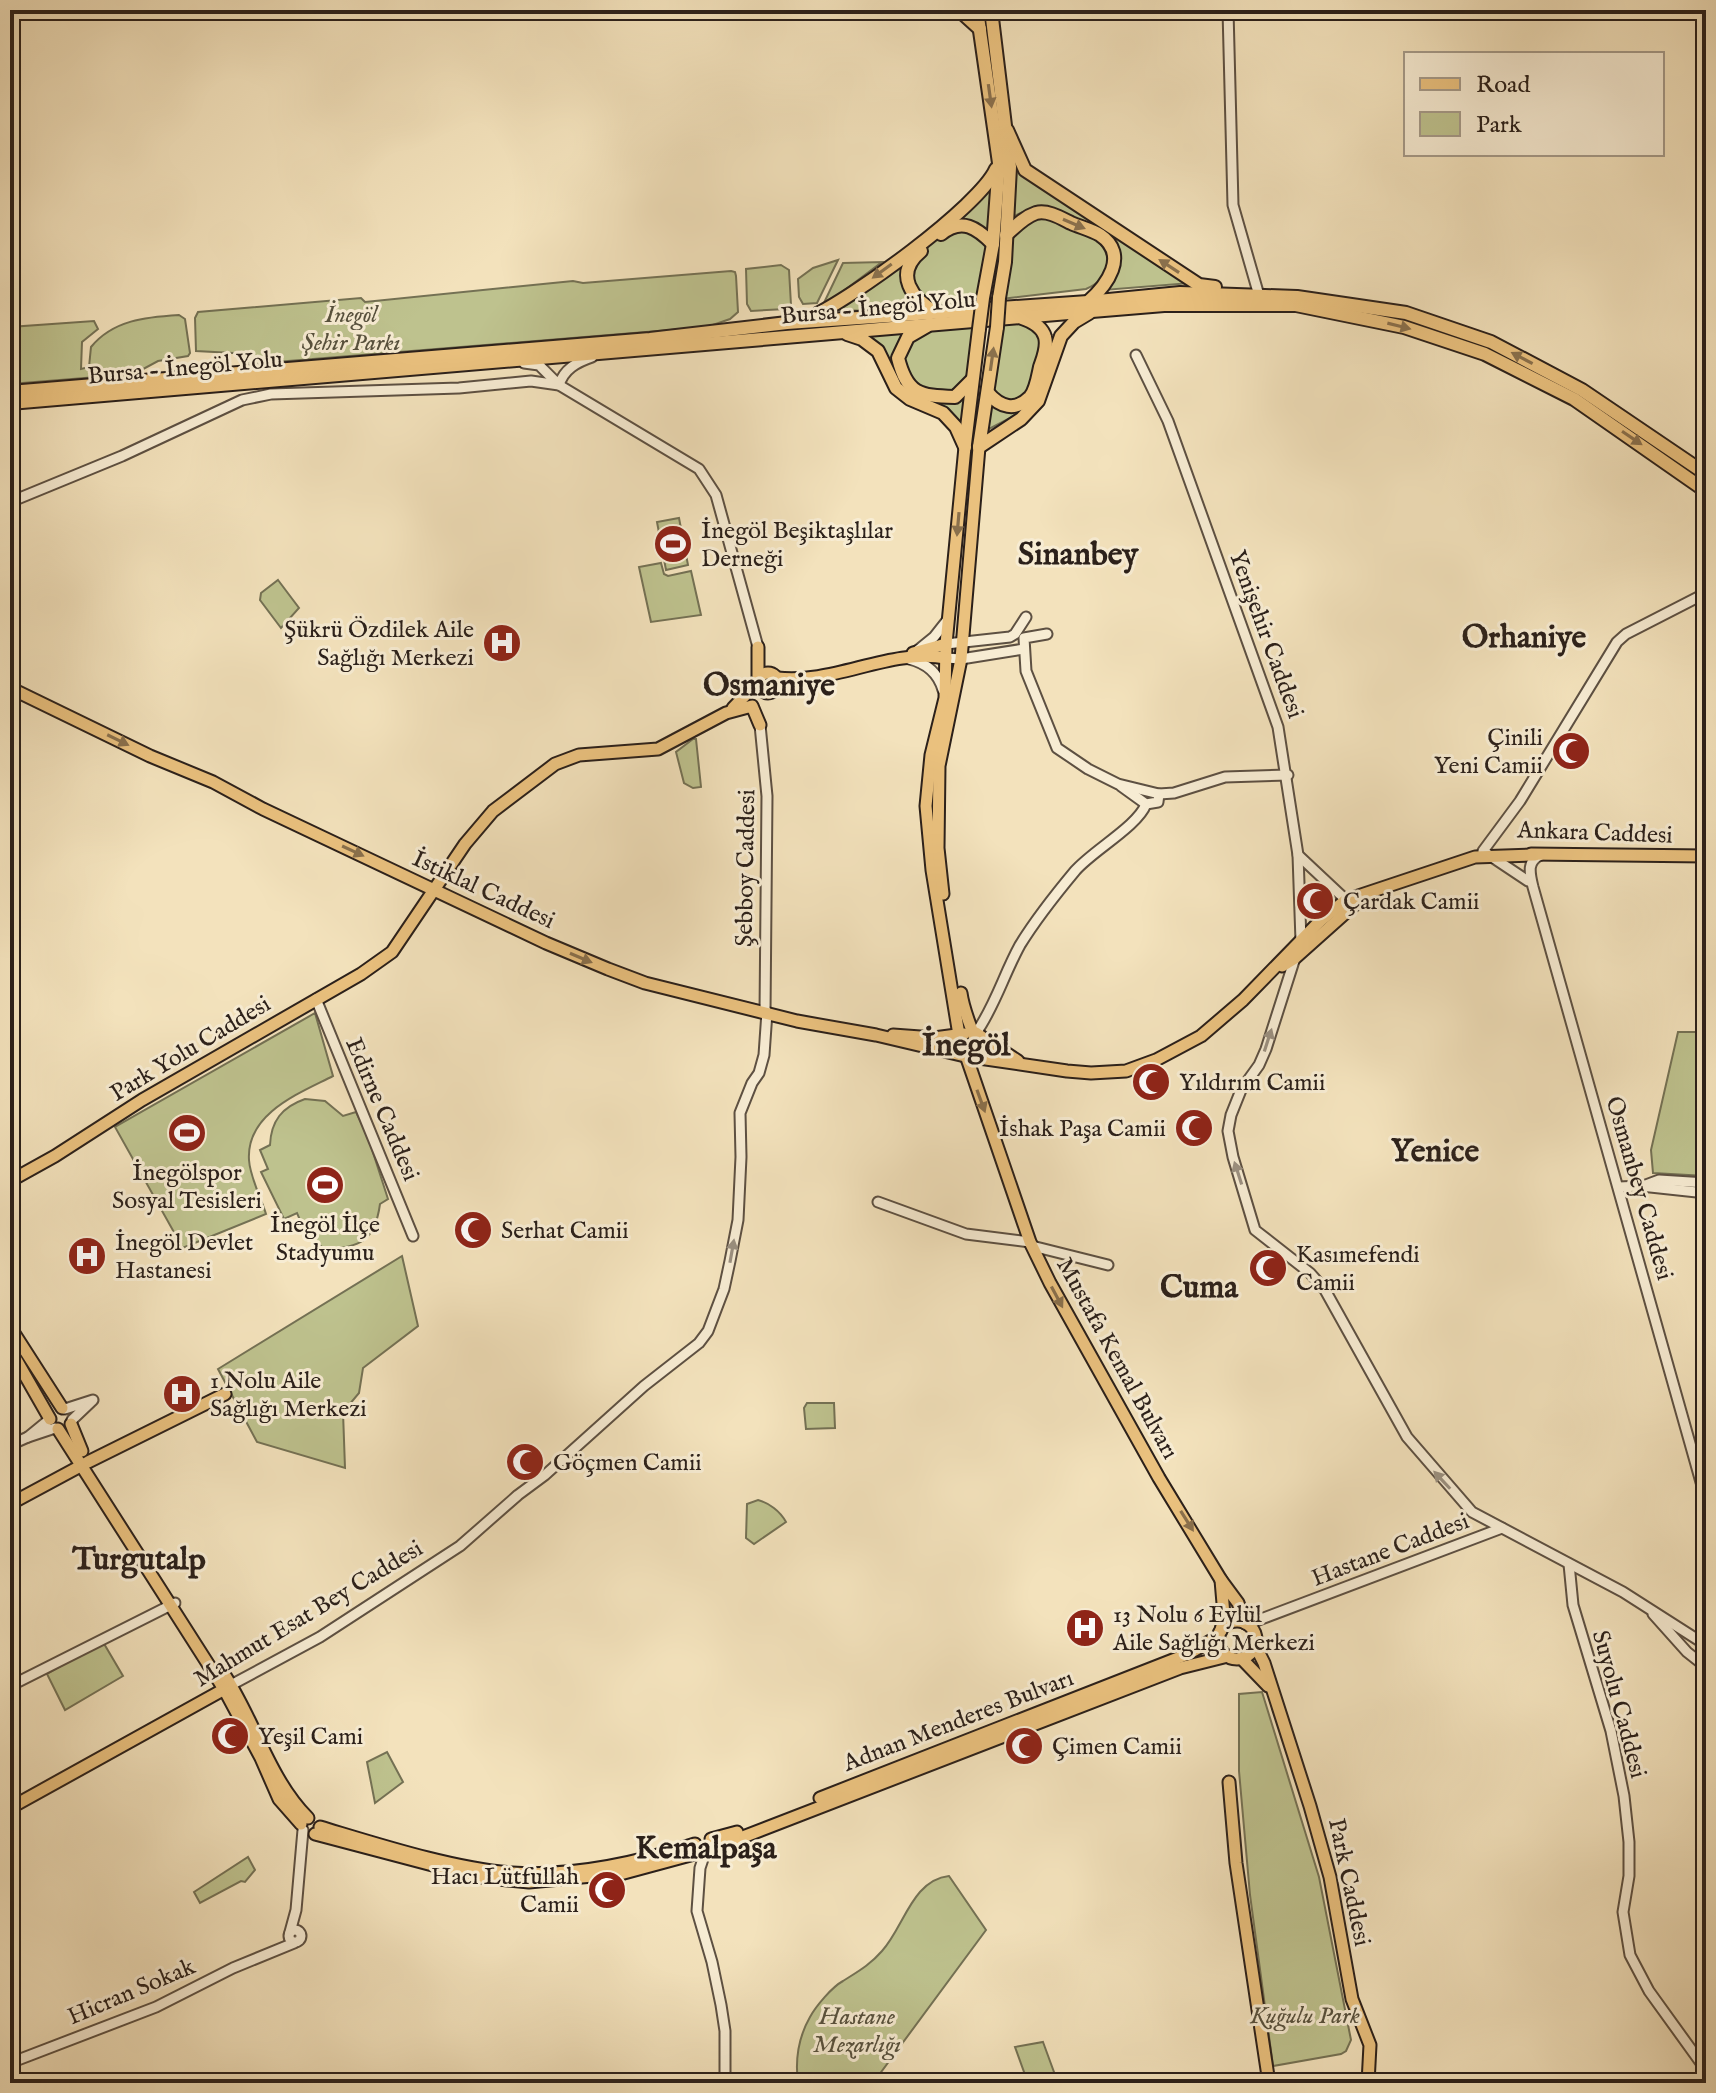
<svg xmlns="http://www.w3.org/2000/svg" width="1716" height="2093" font-family="'IM FELL English',serif">
<rect width="100%" height="100%" fill="#f3e2bc"/>
<filter id="stains"><feTurbulence type="fractalNoise" baseFrequency=".0025" numOctaves="4"/><feColorMatrix values="0 0 0 0 .2 0 0 0 0 .09 0 0 0 0 .02 0 0 0 .5 -.17"/></filter>
<radialGradient id="worn" r=".72"><stop offset=".6" stop-color="#630" stop-opacity="0"/><stop offset="1" stop-color="#630" stop-opacity=".3"/></radialGradient>
<g fill="#bec28e" stroke="#747154" stroke-width="2">
<polygon points="999,163 982,309 937,313 838,310 978,196"/>
<path d="M1015 165 1191 283 1104 290 1116 246C1082 227 1047 192 1010 219Z"/>
<path d="M1046 215C1067 225 1113 237 1107 266 1105 278 1097 284 1086 289L1001 299C1007 254 998 232 1046 215Z"/>
<polygon points="838,260 817,303 803,304 799,297 798,279 813,268"/>
<polygon points="882,262 822,307 843,263"/>
<polygon points="781,265 789,270 791,305 786,309 751,311 747,304 746,269"/>
<polygon points="731,271 735,272 736,276 738,312 730,319 707,327 251,364 233,353 196,351 195,318 198,312 361,298 365,302 573,281 583,283"/>
<path d="M179 315 185 319 190 353 188 356 158 361 134 374 10 384V327L94 321 98 329 82 342 81 369 89 367 91 347C113 320 146 317 179 315Z"/>
<polygon points="1019,317 1046,337 1026,406 1018,414 985,431 988,401 1017,405 988,393 997,318"/>
<polygon points="980,319 965,447 956,427 910,399 878,351 840,332"/>
<polygon points="679,518 688,565 666,570 657,522"/>
<polygon points="661,563 664,574 668,576 691,571 701,615 651,622 639,567"/>
<polygon points="278,580 299,608 281,628 260,600 261,593"/>
<polygon points="693,739 696,739 701,787 693,788 684,783 676,752"/>
<path d="M315 1013 333 1076C300 1093 246 1113 249 1160 250 1177 261 1198 266 1214L175 1251V1234L115 1127Z"/>
<polygon points="1678,1032 1706,1032 1706,1176 1653,1173 1651,1150"/>
<path d="M305 1099 325 1101 343 1116 356 1112 368 1137 388 1199 380 1204C375 1241 360 1248 325 1249L307 1236 297 1213 284 1219 261 1172 268 1169 260 1150 270 1145C271 1121 282 1107 305 1099Z"/>
<polygon points="402,1256 418,1326 363,1368 359,1393 343,1412 345,1468 257,1442 218,1369"/>
<polygon points="807,1403 834,1403 835,1428 806,1429 804,1408"/>
<path d="M758 1500C769 1503 780 1511 786 1522L754 1544 746 1538 747 1504Z"/>
<polygon points="103,1642 123,1676 65,1710 47,1674"/>
<polygon points="1262,1692 1319,1877 1351,2040 1346,2051 1341,2054 1273,2066 1250,1895 1239,1771 1239,1694"/>
<polygon points="387,1752 403,1782 375,1803 367,1762"/>
<polygon points="248,1857 255,1870 245,1882 241,1881 200,1903 194,1892"/>
<path d="M949 1876 986 1930 873 2083H798C795 2060 798 2038 810 2017 816 2006 832 1987 843 1981 857 1972 870 1965 882 1951 904 1927 912 1880 949 1876Z"/>
<polygon points="1043,2042 1058,2083 1028,2083 1015,2047"/>
</g>
<g fill="none" stroke-linecap="round" stroke-linejoin="round">
<g stroke="#5d5042" stroke-width="13">
<g id="minor">
<polyline points="1228,10 1233,205 1258,292"/>
<polyline points="1136,355 1168,421 1278,727 1298,855 1301,941"/>
<path d="M524 363 539 365 559 385C564 369 577 362 592 357"/>
<polyline points="10,502 122,456 242,400 271,394 459,388 531,381 559,385 699,469 716,495 758,647"/>
<polyline points="1047,634 1024,638 1026,671 1057,748 1088,769 1118,784 1159,794 1174,793 1225,777 1288,775"/>
<polyline points="946,644 1010,637 1015,634 1026,617"/>
<polyline points="918,650 934,637 949,618"/>
<polyline points="946,658 961,659 1024,649"/>
<path d="M909 659C926 663 938 672 943 690"/>
<polyline points="760,725 767,796 765,1012"/>
<polyline points="1121,786 1146,804 1158,802 1159,794"/>
<polyline points="1298,855 1346,900"/>
<path d="M1541 855C1526 861 1530 874 1533 887L1706 1500"/>
<polyline points="1528,881 1483,851 1520,801 1617,642 1626,634 1706,593"/>
<polyline points="1295,958 1266,1049 1259,1065 1241,1090 1231,1115 1228,1131 1233,1157 1255,1230 1310,1273 1325,1290 1407,1437 1472,1512 1623,1592 1706,1645"/>
<polyline points="316,999 413,1236"/>
<path d="M976 1033C995 1006 1004 974 1020 945 1036 919 1055 895 1075 871 1092 851 1138 826 1146 804"/>
<polyline points="1643,1186 1659,1180 1706,1183"/>
<polyline points="1619,1187 1641,1186 1706,1193"/>
<polyline points="878,1202 966,1234 1030,1242"/>
<polyline points="1032,1246 1108,1265"/>
<polyline points="65,1409 93,1400 72,1420"/>
<polyline points="50,1419 28,1437 55,1428"/>
<polyline points="10,1445 28,1437"/>
<polyline points="1569,1564 1573,1605 1611,1731 1624,1796 1629,1842 1629,1876 1623,1912 1630,1955 1649,1991 1706,2070"/>
<polyline points="1653,1614 1687,1652 1706,1667"/>
<polyline points="1248,1624 1502,1528"/>
<polyline points="231,1685 320,1637 460,1546 518,1495 545,1475 644,1386 699,1343 708,1331 724,1289 730,1261 738,1220 741,1157 740,1113 752,1083 759,1073 764,1055 767,1012"/>
<polyline points="10,1686 175,1603"/>
<polyline points="704,1856 700,1868 697,1911 712,1962 721,2005 725,2031 725,2083"/>
<circle cx="295" cy="1936" r="6"/>
<polyline points="290,1932 296,1910 303,1830"/>
<polyline points="10,2063 156,2007 233,1968 294,1943"/>
</g>
</g>
<g stroke="#2b201a" stroke-width="15">
<g id="major">
<polyline points="965,447 946,644 945,698 931,755 926,806 932,870 959,1035 1030,1242 1050,1283 1159,1478 1221,1580 1238,1603 1245,1623"/>
<polyline points="758,647 758,679"/>
<polyline points="913,653 946,644"/>
<circle cx="768" cy="683" r="10"/>
<path d="M777 678C834 685 889 648 946 658"/>
<polyline points="10,688 150,756 213,782 263,809 546,943 608,969 645,983 797,1021 876,1035 965,1056 1067,1071 1091,1073 1126,1071 1156,1060 1201,1036 1243,1000 1320,921 1346,900 1475,857 1535,855"/>
<polyline points="733,708 758,682"/>
<polyline points="1531,854 1706,856"/>
<polyline points="943,894 938,848 939,766 961,659 979,447"/>
<polyline points="1282,966 1295,958 1360,900"/>
<path d="M961 993C964 1016 976 1035 980 1057"/>
<polyline points="976,1033 1018,1061"/>
<polyline points="893,1035 934,1038 964,1034"/>
<polyline points="10,1181 55,1156 142,1100 361,974 392,952 465,844 493,811 555,764 579,755 658,749 726,713 752,706 760,725"/>
<polyline points="10,1327 62,1408"/>
<polyline points="10,1349 50,1419"/>
<polyline points="71,1424 82,1451"/>
<polyline points="58,1429 224,1689 261,1758 279,1799 301,1824"/>
<polyline points="10,1504 88,1462 225,1394"/>
<circle cx="1237" cy="1640" r="19"/>
<polyline points="1221,1631 1224,1615 1221,1580"/>
<polyline points="1255,1645 1264,1663 1310,1806 1330,1877 1352,1999 1370,2045 1368,2083"/>
<polyline points="1241,1658 1268,1686"/>
<path d="M222 1671C254 1718 268 1778 308 1818"/>
<polyline points="1229,1782 1236,1863 1269,2083"/>
<polyline points="820,1798 1188,1654 1219,1636"/>
<polyline points="10,1808 230,1686"/>
<path d="M320 1827C377 1844 454 1869 512 1873 574 1877 637 1863 695 1844"/>
<polyline points="315,1834 478,1877 529,1882 624,1873 698,1853"/>
<polyline points="711,1839 737,1832"/>
<polyline points="712,1853 730,1842 1180,1668 1228,1656"/>
</g>
</g>
<g stroke="#2b201a" stroke-width="16">
<g id="highway">
<polyline points="959,10 980,29"/>
<polyline points="977,10 999,163 993,244 983,298"/>
<polyline points="991,10 1010,167 1005,262 999,298"/>
<polyline points="1007,130 1025,170 1199,285 1215,287"/>
<path d="M941 234C962 217 977 228 993 244"/>
<path d="M1006 235C1015 227 1024 217 1036 213 1048 210 1061 218 1071 223 1080 227 1092 230 1100 235 1130 255 1106 286 1088 302"/>
<path d="M921 251C893 274 912 299 937 313"/>
<path d="M809 318C849 301 980 206 996 169"/>
<path d="M927 326 908 337 898 358C907 394 919 396 955 397L972 380"/>
<polyline points="847,334 862,339 878,351 896,388 910,399 943,413 956,427 965,447"/>
<polyline points="10,392 650,339 787,323 1088,302 1180,293 1297,297 1406,313 1491,342 1582,390 1706,474"/>
<path d="M988 393C1000 407 1015 412 1030 397 1036 390 1038 376 1040 367 1043 358 1048 347 1045 337 1042 326 1031 321 1022 318"/>
<polyline points="10,403 1092,311 1164,305 1296,305 1404,327 1485,354 1574,399 1706,491"/>
<polyline points="965,444 979,329"/>
<polyline points="979,447 1021,419 1038,401 1061,336 1074,322 1089,313"/>
<polyline points="979,447 997,327"/>
</g>
</g>
<use href="#minor" stroke="#f7ecd3" stroke-width="9"/>
<use href="#major" stroke="#eac17e" stroke-width="11"/>
<use href="#highway" stroke="#eac17e" stroke-width="12"/>
<g stroke="#2b201a" stroke-width="16" stroke-linecap="butt">
<g id="highway-bridge">
<polyline points="997,327 999,298"/>
<polyline points="979,329 983,298"/>
</g>
</g>
<use href="#highway-bridge" stroke="#eac17e" stroke-width="12"/>
</g>
<defs><path id="oneway-solid" d="M-6-.8H1V-3.2L6.5 0L1 3.2V.8H-6Z" transform="scale(2)"/></defs>
<g fill="#8a704c">
<use href="#oneway-solid" transform="translate(990 96) rotate(82)"/>
<use href="#oneway-solid" transform="translate(1074 224) rotate(23)"/>
<use href="#oneway-solid" transform="translate(1169 266) rotate(-147)"/>
<use href="#oneway-solid" transform="translate(882 271) rotate(144)"/>
<use href="#oneway-solid" transform="translate(1399 326) rotate(14)"/>
<use href="#oneway-solid" transform="translate(1522 358) rotate(-152)"/>
<use href="#oneway-solid" transform="translate(992 359) rotate(-82)"/>
<use href="#oneway-solid" transform="translate(1632 438) rotate(34)"/>
<use href="#oneway-solid" transform="translate(958 524) rotate(95)"/>
<use href="#oneway-solid" transform="translate(118 740) rotate(26)"/>
<use href="#oneway-solid" transform="translate(353 851) rotate(25)"/>
<use href="#oneway-solid" transform="translate(581 958) rotate(23)"/>
<use href="#oneway-solid" transform="translate(981 1101) rotate(70)"/>
<use href="#oneway-solid" transform="translate(1057 1297) rotate(62)"/>
<use href="#oneway-solid" transform="translate(1187 1521) rotate(58)"/>
</g>
<g fill="#9b9080">
<use href="#oneway-solid" transform="translate(1268 1040) rotate(-72)"/>
<use href="#oneway-solid" transform="translate(1238 1173) rotate(-108)"/>
<use href="#oneway-solid" transform="translate(732 1251) rotate(-80)"/>
<use href="#oneway-solid" transform="translate(1442 1480) rotate(-133)"/>
</g>
<defs>
<g id="stadium-disc" transform="scale(2)"><circle r="9.5" fill="#8f2418" stroke="#f7ecd3"/><path d="M0-5a6.5 5 0 1 0 0 10a6.5 5 0 1 0 0-10ZM-3.5-1.8h7v3.6h-7Z" fill="#fff"/></g>
<g id="hospital-disc" transform="scale(2)"><circle r="9.5" fill="#8f2418" stroke="#f7ecd3"/><path d="M-5-5h3v3.5h4V-5h3V5h-3V1.5h-4V5h-3Z" fill="#fff"/></g>
<g id="mosque-disc" transform="scale(2)"><circle r="9.5" fill="#8f2418" stroke="#f7ecd3"/><path d="M3.5-4.9A6 6 0 1 0 3.5 4.9A5 5 0 1 1 3.5-4.9Z" fill="#fff"/></g>
</defs>
<g fill-rule="evenodd">
<use href="#stadium-disc" x="673" y="544"/>
<use href="#hospital-disc" x="502" y="643"/>
<use href="#mosque-disc" x="1571" y="751"/>
<use href="#mosque-disc" x="1315" y="901"/>
<use href="#mosque-disc" x="1151" y="1082"/>
<use href="#mosque-disc" x="1194" y="1128"/>
<use href="#stadium-disc" x="187" y="1133"/>
<use href="#stadium-disc" x="325" y="1185"/>
<use href="#mosque-disc" x="473" y="1230"/>
<use href="#hospital-disc" x="87" y="1256"/>
<use href="#mosque-disc" x="1268" y="1268"/>
<use href="#hospital-disc" x="182" y="1394"/>
<use href="#mosque-disc" x="525" y="1462"/>
<use href="#hospital-disc" x="1085" y="1628"/>
<use href="#mosque-disc" x="230" y="1736"/>
<use href="#mosque-disc" x="1024" y="1746"/>
<use href="#mosque-disc" x="607" y="1890"/>
</g>
<g text-anchor="middle" stroke-width="6" stroke-linejoin="round" paint-order="stroke">
<g font-size="24" fill="#2b201a" stroke="#f7ecd3">
<text transform="translate(878 307) rotate(-5)" y="8">Bursa - İnegöl Yolu</text>
<text transform="translate(185 367) rotate(-5)" y="8">Bursa - İnegöl Yolu</text>
<text transform="translate(1267 634) rotate(70)" y="8">Yenişehir Caddesi</text>
<text transform="translate(1595 832) rotate(2)" y="8">Ankara Caddesi</text>
<text transform="translate(745 868) rotate(-89)" y="8">Şebboy Caddesi</text>
<text transform="translate(484 889) rotate(25)" y="8">İstiklal Caddesi</text>
<text transform="translate(190 1048) rotate(-31)" y="8">Park Yolu Caddesi</text>
<text transform="translate(383 1109) rotate(67)" y="8">Edirne Caddesi</text>
<text transform="translate(1640 1188) rotate(74)" y="8">Osmanbey Caddesi</text>
<text transform="translate(1118 1358) rotate(61)" y="8">Mustafa Kemal Bulvarı</text>
<text transform="translate(1390 1549) rotate(-21)" y="8">Hastane Caddesi</text>
<text transform="translate(308 1613) rotate(-31)" y="8">Mahmut Esat Bey Caddesi</text>
<text transform="translate(1620 1704) rotate(75)" y="8">Suyolu Caddesi</text>
<text transform="translate(958 1720) rotate(-21)" y="8">Adnan Menderes Bulvarı</text>
<text transform="translate(1350 1882) rotate(78)" y="8">Park Caddesi</text>
<text transform="translate(131 1991) rotate(-23)" y="8">Hicran Sokak</text>
</g>
<g font-size="24" font-style="italic" fill="#57513d" stroke="#f7ecd3">
<text x="351" y="322">İnegöl<tspan x="351" dy="28">Şehir Parkı</tspan></text>
<text x="1305" y="2023">Kuğulu Park</text>
<text x="857" y="2024">Hastane<tspan x="857" dy="28">Mezarlığı</tspan></text>
</g>
<g font-size="24" fill="#2b201a" stroke="#f7ecd3" text-anchor="start">
<text x="701" y="538">İnegöl Beşiktaşlılar<tspan x="701" dy="28">Derneği</tspan></text>
<text x="474" y="637" text-anchor="end">Şükrü Özdilek Aile<tspan x="474" dy="28">Sağlığı Merkezi</tspan></text>
<text x="1543" y="745" text-anchor="end">Çinili<tspan x="1543" dy="28">Yeni Camii</tspan></text>
<text x="1343" y="909">Çardak Camii</text>
<text x="1179" y="1090">Yıldırım Camii</text>
<text x="1166" y="1136" text-anchor="end">İshak Paşa Camii</text>
<text x="187" y="1180" text-anchor="middle">İnegölspor<tspan x="187" dy="28">Sosyal Tesisleri</tspan></text>
<text x="325" y="1232" text-anchor="middle">İnegöl İlçe<tspan x="325" dy="28">Stadyumu</tspan></text>
<text x="501" y="1238">Serhat Camii</text>
<text x="115" y="1250">İnegöl Devlet<tspan x="115" dy="28">Hastanesi</tspan></text>
<text x="1296" y="1262">Kasımefendi<tspan x="1296" dy="28">Camii</tspan></text>
<text x="210" y="1388">1 Nolu Aile<tspan x="210" dy="28">Sağlığı Merkezi</tspan></text>
<text x="553" y="1470">Göçmen Camii</text>
<text x="1113" y="1622">13 Nolu 6 Eylül<tspan x="1113" dy="28">Aile Sağlığı Merkezi</tspan></text>
<text x="258" y="1744">Yeşil Cami</text>
<text x="1052" y="1754">Çimen Camii</text>
<text x="579" y="1884" text-anchor="end">Hacı Lütfullah<tspan x="579" dy="28">Camii</tspan></text>
</g>
<g font-size="32" font-weight="bold" fill="#2b201a" stroke="#f7ecd3">
<text x="1078" y="564">Sinanbey</text>
<text x="1524" y="647">Orhaniye</text>
<text x="769" y="695">Osmaniye</text>
<text x="966" y="1055">İnegöl</text>
<text x="1435" y="1161">Yenice</text>
<text x="1199" y="1297">Cuma</text>
<text x="139" y="1569">Turgutalp</text>
<text x="706" y="1858">Kemalpaşa</text>
</g>
</g>
<rect width="1716" height="2093" fill="none" stroke="#f3e2bc" stroke-width="40"/>
<rect x="12" y="12" width="1692" height="2069" fill="none" stroke="#2b201a" stroke-width="4"/>
<rect x="20" y="20" width="1676" height="2053" fill="none" stroke="#2b201a" stroke-width="2"/>
<rect x="1404" y="52" width="260" height="104" fill="#f7ecd3" stroke="#a59a89" stroke-width="2"/>
<rect x="1420" y="78" width="40" height="12" fill="#eac17e" stroke="#a59a89" stroke-width="2"/>
<text x="1476" y="92" font-size="24" fill="#2b201a">Road</text>
<rect x="1420" y="112" width="40" height="24" fill="#bec28e" stroke="#a59a89" stroke-width="2"/>
<text x="1476" y="132" font-size="24" fill="#2b201a">Park</text>
<rect width="100%" height="100%" filter="url(#stains)"/>
<rect width="100%" height="100%" fill="url(#worn)"/>
</svg>
